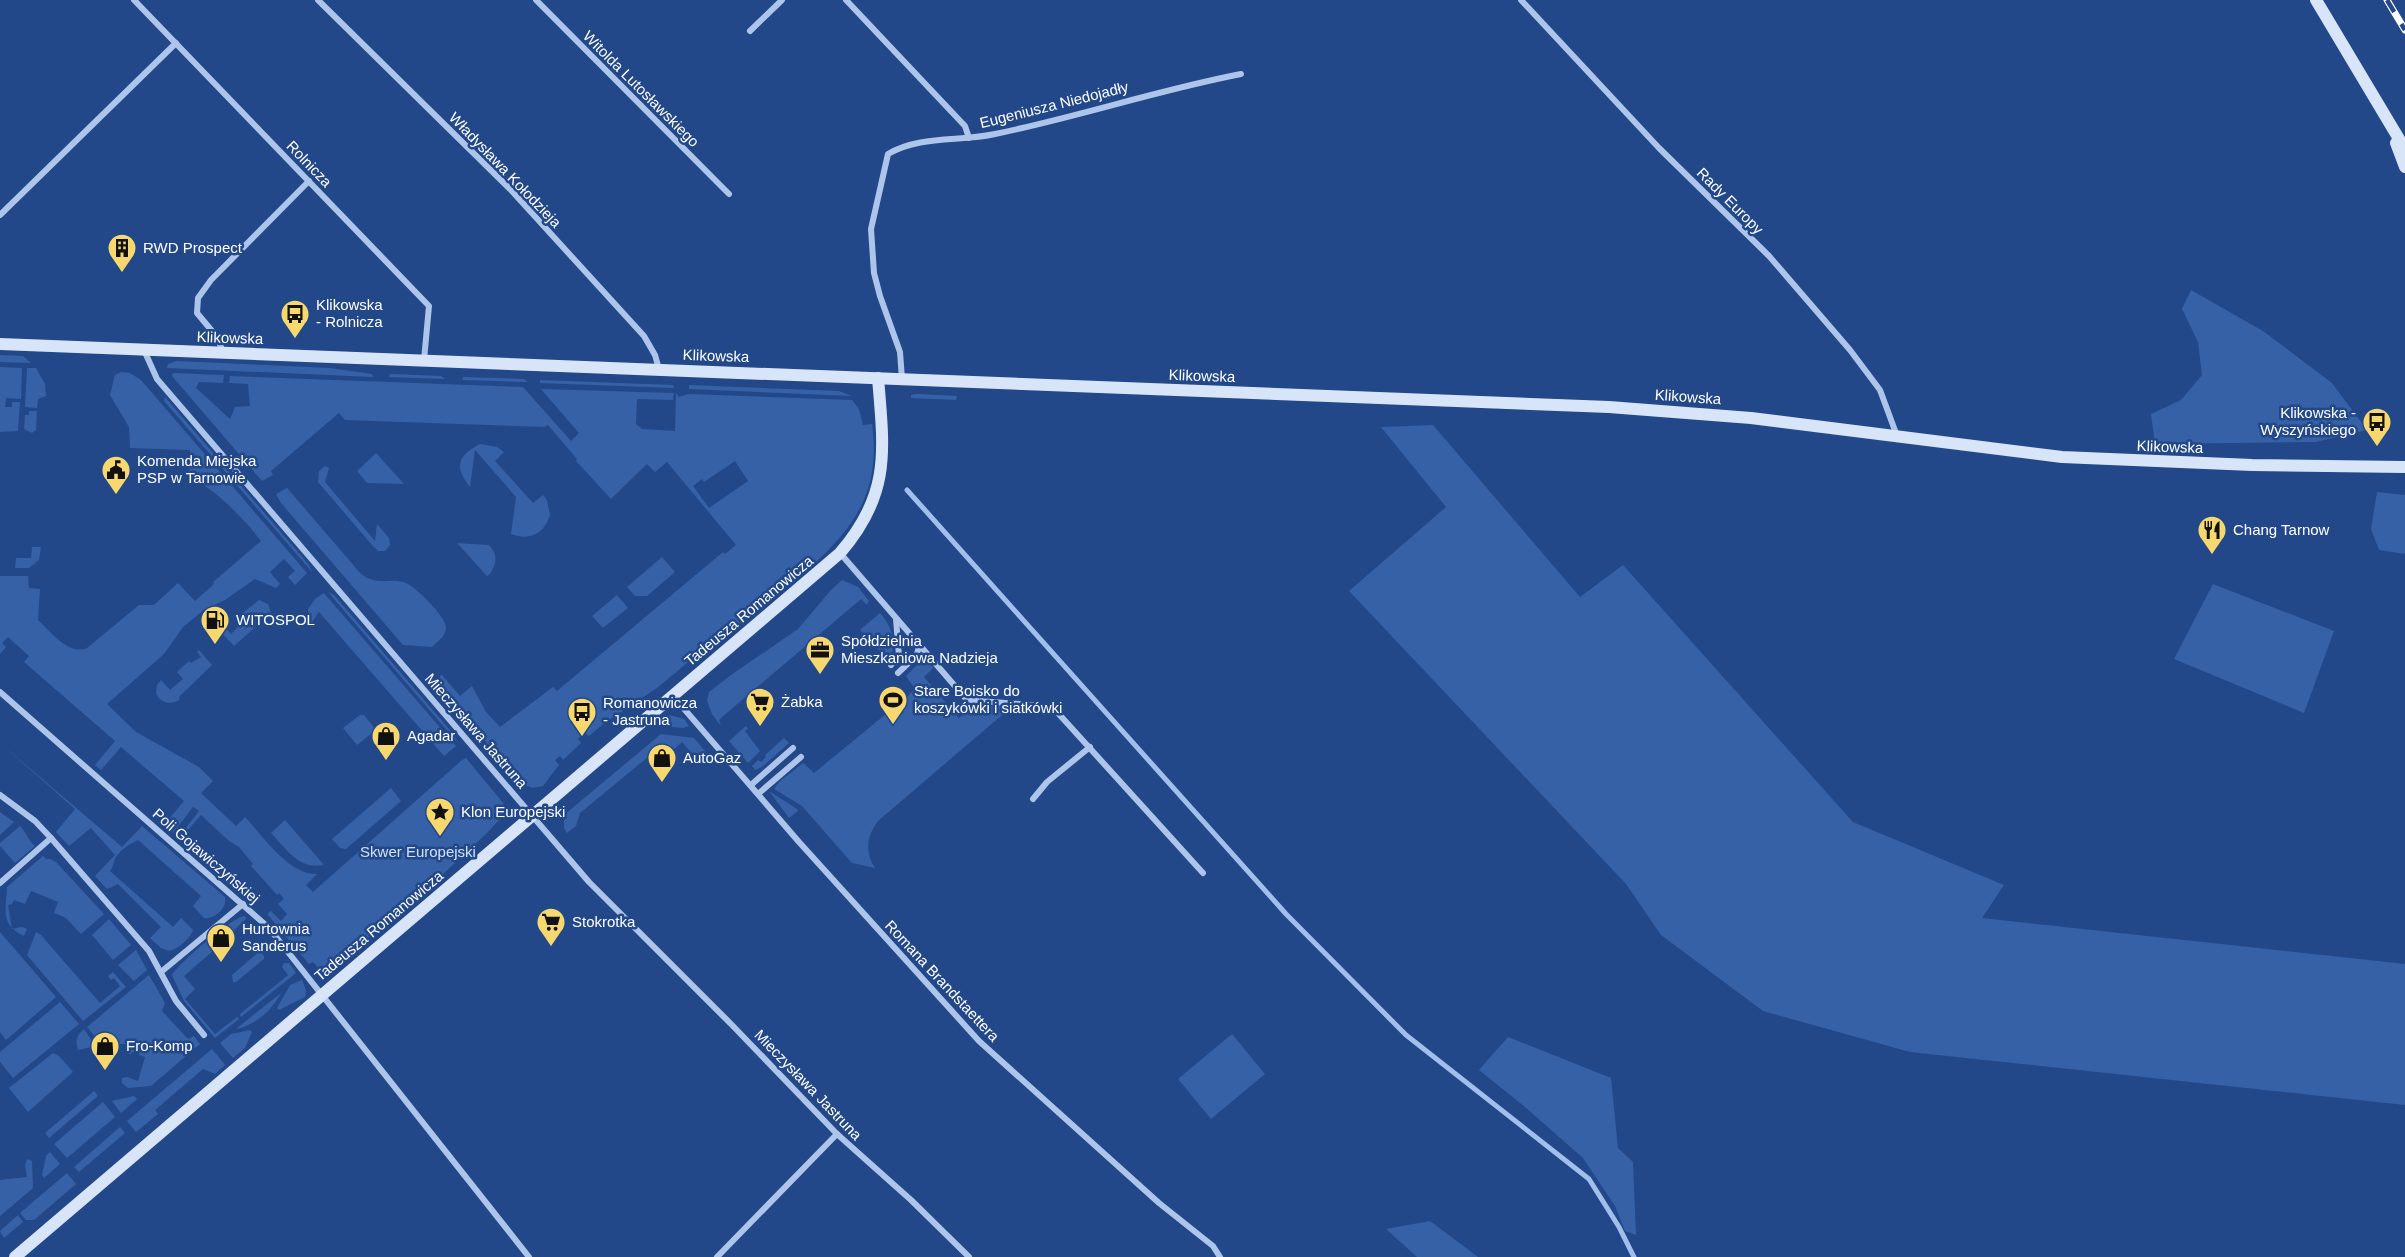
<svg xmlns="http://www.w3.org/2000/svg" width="2405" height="1257" font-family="Arial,sans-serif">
<rect width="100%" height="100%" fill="#224889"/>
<g fill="#3661a6" fill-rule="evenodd">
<polygon points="2191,290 2263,331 2332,383 2367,430 2316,442 2155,444 2151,414 2181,400 2202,375 2198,342 2182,309"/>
<polygon points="0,355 23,356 31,363 0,362"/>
<polygon points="177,361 330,368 372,374 373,377 167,368 168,364"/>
<polygon points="0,367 22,368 21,399 6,398 5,407 12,407 12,402 20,402 18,431 0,432"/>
<polygon points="27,368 36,368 45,384 46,396 38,399 37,408 25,407"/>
<path d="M121 372 130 373 141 380 307 573 295 585 288 577 295 571 284 559 270 572 280 584 276 588 255 579 225 600 205 609 183 627 164 654 107 704 136 732 199 767 213 781 201 793 236 826 245 817C263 836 289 875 317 874L306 885 313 892 462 760 466 758 504 804 503 816 485 835 442 875 331 969 320 970 313 962 309 964 267 914 271 911 281 921 287 914 278 904 284 899 279 893 277 895 251 866 253 864 239 847 229 841 219 852 229 841 201 815 180 839 178 838 199 811 193 807 173 833 164 825 184 801 121 747 101 770 95 765 115 741 24 662 29 656 8 637 2 643 6 647 0 654V576H28L29 588 40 589 38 620C51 632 69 656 87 648L139 605H154L178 583 195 601 214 584 213 582 261 541C247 522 211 484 189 478L190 450 130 448 129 427 110 395 115 375Z"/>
<path d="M173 373 224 375 223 383 199 382 196 388 230 419 235 407 250 406 248 384 229 383 230 376 523 387 571 441 579 433 541 389 674 393 673 400 637 399 636 424 642 429 675 431 676 393 679 397 689 394 852 400 859 409 863 425 872 424C883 504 842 541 785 589 756 613 726 637 697 661L693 658 657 688 603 724 589 736 585 733 578 739 581 743 563 760 560 756 555 760 559 765 543 786 533 788 524 785 508 768 437 685 441 674 460 696 472 686 486 712 500 727 553 687 557 691 723 552 725 554 736 545 667 462 655 472 647 464 611 499 576 461 577 459 548 425 544 427 345 420 339 413 271 471 273 475 262 481 172 376ZM735 461 748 481 709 508 693 486 702 479 704 482Z"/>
<polygon points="390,374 441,376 445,379 389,377"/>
<polygon points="463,377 524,379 528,382 462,380"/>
<polygon points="540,380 673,385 674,388 540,383"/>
<polygon points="689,385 839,391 852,396 689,389"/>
<polygon points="917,394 957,396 956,400 911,398 911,395"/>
<polygon points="165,397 309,565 312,572 164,401"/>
<polygon points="29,411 37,411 36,430 32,433 24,429 25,415 29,415"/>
<polygon points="1433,425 1580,597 1623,565 1853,822 2004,885 1982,918 2405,964 2405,1105 1910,1052 1763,1011 1661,935 1626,884 1349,591 1446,507 1381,427"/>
<path d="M480 444 497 447 504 452 495 461 533 503 543 495 547 500 550 515C544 534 530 541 511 534L516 497 475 450 470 487C454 467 457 456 480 444Z"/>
<polygon points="376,453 404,484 367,483 357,471"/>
<polygon points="325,466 329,468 325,482 375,541 377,524 389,538 390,545 385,551 378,551 372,545 318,482 319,471"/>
<path d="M287 488 361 574C379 587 389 577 406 583 416 587 447 618 446 628 445 637 438 641 432 647L403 645 281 503 276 494Z"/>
<polygon points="2377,492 2405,495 2405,554 2379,550 2371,529"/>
<path d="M457 543 489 545C498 555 497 563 490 574L487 576Z"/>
<polygon points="32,547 41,547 39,560 29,568 15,568 16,558 31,558"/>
<polygon points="662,557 675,572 647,596 635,596 627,587"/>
<polygon points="842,580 858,587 869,601 867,605 861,599 722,717 719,720 721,726 712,714 707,701 709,692 731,675 798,629 831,590"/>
<polygon points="2213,584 2334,631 2304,713 2174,659"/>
<polygon points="328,592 334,595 455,736 457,742"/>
<polygon points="324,593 456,746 444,756 319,612 309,626 308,609 316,598"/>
<polygon points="617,595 628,608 604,627 602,627 592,616"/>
<polygon points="259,600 268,604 271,613 234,646 220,631 225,627 231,634 239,626 235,619"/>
<path d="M880 613C891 625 899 646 888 660L860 630Z"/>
<path d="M199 650 212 665 179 697 180 699C171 706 160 703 156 693L157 685 161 680 170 690 183 679 177 672 189 661 191 663 201 657 197 652Z"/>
<path d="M926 660 933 668 924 677 959 718 974 706H1008L1009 709 878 821C867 836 864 851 875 868L852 863 802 806 774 789 779 782 803 763 814 773 908 696 915 689 906 676 921 661Z"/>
<polygon points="360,715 364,715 376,730 357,745 343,728"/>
<polygon points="670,715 684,719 689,726 683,728 653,725 662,717"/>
<polygon points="746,726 748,729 745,731 760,751 748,763 729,741"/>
<polygon points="661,734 694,738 705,751 698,758 695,757 682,742 662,760 654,752 580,813 576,826 567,833 564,828 564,815"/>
<polygon points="784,738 789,743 762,767 755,770 752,766 758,760 761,762 766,757 765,755"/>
<path d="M0 743 122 847 142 826 225 897C228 907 215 920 204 918L193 906 201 896 138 840C130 844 121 849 116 857 113 862 114 866 110 871L173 927 181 918 193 930C190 939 178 949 169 951L161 948 150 938 161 927 118 884 107 889 95 876 115 855 91 828 69 846 56 832 75 809Z"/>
<polygon points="391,788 401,801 346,849 340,848 332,839"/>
<polygon points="769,791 797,809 798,811 789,818"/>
<polygon points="0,812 14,822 0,835"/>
<path d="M285 820 324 865C299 870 287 850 271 833Z"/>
<path d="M20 826C27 833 28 840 35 846L15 863 0 846V843Z"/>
<path d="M43 856 46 859H50L56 862 104 914 81 934 66 918 54 913 58 902 31 891 25 904 14 900 12 904 8 905 12 929 22 927 27 929 24 936C0 924 6 911 7 887Z"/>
<path d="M244 916 247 918 234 930 235 932 184 976 195 989 185 999 215 1034 237 1017 239 1019 215 1038 184 1001 172 975C179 963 230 919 244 916Z"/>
<polygon points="109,919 131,945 113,960 92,935"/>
<polygon points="0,932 56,997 6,1040 0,1032"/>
<polygon points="36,932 41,935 100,1003 120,986 114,978 111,980 108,976 113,972 126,987 83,1021 27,955"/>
<polygon points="136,950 147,970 134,981 118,965"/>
<polygon points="260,951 264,956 264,959 236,982 233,982 232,975"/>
<polygon points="284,963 289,963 296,973 241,1017 240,1014 288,975 282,967"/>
<polygon points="149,975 165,1003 162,1011 188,1039 194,1036 200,1044 151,1086 128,1088 122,1083 122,1078 127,1077 138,1081 145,1057 139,1055 138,1051 131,1053 131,1055 127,1053 126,1044 120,1044 119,1041 101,1044 87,1027"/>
<polygon points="302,980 306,990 305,997 279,1010 277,1008 290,985"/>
<path d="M281 993C272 1010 256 1025 236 1029Z"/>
<polygon points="60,1002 79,1024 13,1078 0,1062 0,1052"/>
<path d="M84 1029 95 1046 78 1050C75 1040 76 1036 84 1029Z"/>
<polygon points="250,1030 252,1032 245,1048 233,1058 220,1043 231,1034"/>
<polygon points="1232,1034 1265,1074 1211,1119 1178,1079"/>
<polygon points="1508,1037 1611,1078 1618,1148 1633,1162 1636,1235 1625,1231 1615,1206 1583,1158 1525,1107 1479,1070"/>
<polygon points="212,1049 225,1065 215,1074 203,1069 155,1110 158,1114 136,1132 127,1121"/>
<polygon points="53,1053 59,1056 73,1072 28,1112 9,1088"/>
<polygon points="94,1091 98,1096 49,1138 45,1133"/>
<polygon points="134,1096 137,1099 121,1113 112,1101"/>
<polygon points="103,1102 115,1117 67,1158 54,1144"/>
<polygon points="120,1127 125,1133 79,1172 74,1167"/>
<polygon points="50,1152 60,1164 44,1178 42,1175 46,1156"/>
<polygon points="27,1159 32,1161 33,1188 0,1216 0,1180 27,1177 25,1165"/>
<polygon points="67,1173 76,1184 34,1220 26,1220 20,1213"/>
<polygon points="18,1215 23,1222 4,1238 0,1231"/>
<polygon points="1430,1221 1478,1257 1417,1257 1386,1229"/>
</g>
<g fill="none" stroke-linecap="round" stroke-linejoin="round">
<polyline stroke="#a1bfeb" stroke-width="5" points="907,490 1286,914 1406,1035 1589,1179 1619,1227 1634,1257"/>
<g stroke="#adc5ea" stroke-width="6">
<polyline points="134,0 429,306 424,360"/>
<polyline points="318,0 510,189 644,336 655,355 659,369"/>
<polyline points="536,0 729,194"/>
<polyline points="846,0 965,126 969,138"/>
<polyline points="1521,0 1659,148 1769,256 1850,350 1880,390 1897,436"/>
<polyline points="750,31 782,0"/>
<polyline points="0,215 176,43"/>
<polyline points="144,350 157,379 589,882 732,1025 837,1134 911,1200 969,1257"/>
<polyline points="223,352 217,337 197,313 198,298 211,280 309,181"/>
<path d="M902 379 900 352 880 296 874 273 871 229 888 154C920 135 960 142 995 134 1078 117 1158 90 1241 74"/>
<polyline points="840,553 967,700 1043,706 1057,712 1203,873"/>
<polyline points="891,665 899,656 896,619"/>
<polyline points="898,673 917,655 919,645"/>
<polyline points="0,692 269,928 529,1257"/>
<polyline points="673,696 799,842 979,1041 1159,1203 1213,1246 1220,1257"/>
<polyline points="751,785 793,748"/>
<polyline points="758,794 801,757"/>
<polyline points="0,795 35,821 51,838 149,951 176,1001 204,1035"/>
<polyline points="1033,799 1047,782 1090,747"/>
<polyline points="0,883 51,838"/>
<polyline points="161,972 243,904"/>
<polyline points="717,1257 837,1134"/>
</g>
<g stroke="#d8e4f8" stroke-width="12">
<polyline points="2316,0 2405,149"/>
<polyline points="2396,143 2405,167"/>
<polyline points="0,344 1609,407 1751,418 2062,457 2252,465 2405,467"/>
<path d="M15 1257 840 553C891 494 884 451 878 378"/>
</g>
<g stroke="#fff" stroke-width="7">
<polyline id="rail" points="2387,0 2405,30"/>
</g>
<use href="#rail" stroke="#224889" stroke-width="4.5" stroke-dasharray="14" stroke-linecap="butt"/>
</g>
<defs>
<g id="building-pin" transform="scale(1.5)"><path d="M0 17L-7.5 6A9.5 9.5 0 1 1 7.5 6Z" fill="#f6d86f" stroke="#224889"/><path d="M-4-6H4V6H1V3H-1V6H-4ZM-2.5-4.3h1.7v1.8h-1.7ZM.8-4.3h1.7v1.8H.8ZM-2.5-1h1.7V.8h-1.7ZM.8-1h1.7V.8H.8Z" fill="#111"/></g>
<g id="bus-pin" transform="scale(1.5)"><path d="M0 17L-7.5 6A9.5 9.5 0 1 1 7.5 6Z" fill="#f6d86f" stroke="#224889"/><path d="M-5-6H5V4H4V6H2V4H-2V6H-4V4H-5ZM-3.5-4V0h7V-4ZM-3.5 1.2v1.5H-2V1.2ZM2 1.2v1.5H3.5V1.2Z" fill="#111"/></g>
<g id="civic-pin" transform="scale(1.5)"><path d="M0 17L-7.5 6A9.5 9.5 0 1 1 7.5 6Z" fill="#f6d86f" stroke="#224889"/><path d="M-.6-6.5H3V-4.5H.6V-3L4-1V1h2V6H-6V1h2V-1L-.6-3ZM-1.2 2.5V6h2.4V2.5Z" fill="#111"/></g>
<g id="restaurant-pin" transform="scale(1.5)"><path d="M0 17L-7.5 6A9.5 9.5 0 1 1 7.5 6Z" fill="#f6d86f" stroke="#224889"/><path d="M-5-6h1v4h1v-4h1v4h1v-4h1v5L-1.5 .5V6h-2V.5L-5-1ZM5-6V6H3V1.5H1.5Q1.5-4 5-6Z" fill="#111"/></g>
<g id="fuel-pin" transform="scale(1.5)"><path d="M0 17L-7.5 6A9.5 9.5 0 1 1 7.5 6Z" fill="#f6d86f" stroke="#224889"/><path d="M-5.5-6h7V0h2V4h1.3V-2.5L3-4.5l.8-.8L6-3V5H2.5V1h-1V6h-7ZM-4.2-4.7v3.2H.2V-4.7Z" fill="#111"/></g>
<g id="office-pin" transform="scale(1.5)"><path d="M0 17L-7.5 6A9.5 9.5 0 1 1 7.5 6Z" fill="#f6d86f" stroke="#224889"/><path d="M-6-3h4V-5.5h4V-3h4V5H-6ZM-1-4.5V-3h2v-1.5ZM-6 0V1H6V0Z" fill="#111"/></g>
<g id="stadium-pin" transform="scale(1.5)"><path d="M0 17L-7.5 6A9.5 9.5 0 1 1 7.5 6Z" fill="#f6d86f" stroke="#224889"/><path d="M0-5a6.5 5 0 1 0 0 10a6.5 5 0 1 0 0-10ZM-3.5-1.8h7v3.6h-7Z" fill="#111"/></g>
<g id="supermarket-pin" transform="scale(1.5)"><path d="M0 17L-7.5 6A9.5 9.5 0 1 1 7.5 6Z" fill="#f6d86f" stroke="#224889"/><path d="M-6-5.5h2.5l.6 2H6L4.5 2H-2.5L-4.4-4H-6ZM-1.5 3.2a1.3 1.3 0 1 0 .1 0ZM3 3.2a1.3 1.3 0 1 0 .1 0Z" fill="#111"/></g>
<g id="shop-pin" transform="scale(1.5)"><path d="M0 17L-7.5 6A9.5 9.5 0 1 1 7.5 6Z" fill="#f6d86f" stroke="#224889"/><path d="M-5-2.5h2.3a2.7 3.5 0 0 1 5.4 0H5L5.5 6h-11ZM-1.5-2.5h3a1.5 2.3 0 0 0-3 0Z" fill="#111"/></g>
<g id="sight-pin" transform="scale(1.5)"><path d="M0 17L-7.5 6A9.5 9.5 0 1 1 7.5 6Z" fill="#f6d86f" stroke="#224889"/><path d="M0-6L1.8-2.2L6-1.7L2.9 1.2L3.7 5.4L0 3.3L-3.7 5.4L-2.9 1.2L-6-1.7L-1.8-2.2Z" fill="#111"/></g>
</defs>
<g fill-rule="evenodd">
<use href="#building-pin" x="122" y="248"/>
<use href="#bus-pin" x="295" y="314"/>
<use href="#bus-pin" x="2377" y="422"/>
<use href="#civic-pin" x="116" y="470"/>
<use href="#restaurant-pin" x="2212" y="530"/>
<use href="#fuel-pin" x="215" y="620"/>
<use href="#office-pin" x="820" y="650"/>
<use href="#stadium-pin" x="893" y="700"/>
<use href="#supermarket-pin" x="760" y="702"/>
<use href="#bus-pin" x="582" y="712"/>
<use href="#shop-pin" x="386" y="736"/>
<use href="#shop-pin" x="662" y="758"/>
<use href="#sight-pin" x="440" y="812"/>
<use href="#supermarket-pin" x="551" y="922"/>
<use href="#shop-pin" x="221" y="938"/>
<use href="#shop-pin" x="105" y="1046"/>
</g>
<g text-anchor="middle" stroke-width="5" stroke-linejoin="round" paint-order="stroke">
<g font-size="15" fill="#fff" stroke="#224889">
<text transform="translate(641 89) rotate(45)" y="5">Witolda Lutosławskiego</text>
<text transform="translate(1054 105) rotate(-14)" y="5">Eugeniusza Niedojadły</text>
<text transform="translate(309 164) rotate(46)" y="5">Rolnicza</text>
<text transform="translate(505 170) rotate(46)" y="5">Władysława Kołodzieja</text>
<text transform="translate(1730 201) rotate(45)" y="5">Rady Europy</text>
<text transform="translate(230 338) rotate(2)" y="5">Klikowska</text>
<text transform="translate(716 356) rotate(2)" y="5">Klikowska</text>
<text transform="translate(1202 376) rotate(2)" y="5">Klikowska</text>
<text transform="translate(1688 397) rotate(4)" y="5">Klikowska</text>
<text transform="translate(2170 447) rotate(2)" y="5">Klikowska</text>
<text transform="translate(749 611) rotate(-40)" y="5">Tadeusza Romanowicza</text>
<text transform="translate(476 731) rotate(49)" y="5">Mieczysława Jastruna</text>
<text transform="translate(206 856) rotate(41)" y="5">Poli Gojawiczyńskiej</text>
<text transform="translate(379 926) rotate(-40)" y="5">Tadeusza Romanowicza</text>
<text transform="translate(942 981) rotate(47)" y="5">Romana Brandstaettera</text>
<text transform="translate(808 1085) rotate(46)" y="5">Mieczysława Jastruna</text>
</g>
<g font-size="15" fill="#fff" stroke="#224889" text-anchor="start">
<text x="143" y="253">RWD Prospect</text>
<text x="316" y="310">Klikowska<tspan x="316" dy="17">- Rolnicza</tspan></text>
<text x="2356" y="418" text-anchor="end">Klikowska -<tspan x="2356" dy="17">Wyszyńskiego</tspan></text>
<text x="137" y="466">Komenda Miejska<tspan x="137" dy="17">PSP w Tarnowie</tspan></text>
<text x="2233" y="535">Chang Tarnow</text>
<text x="236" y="625">WITOSPOL</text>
<text x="841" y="646">Spółdzielnia<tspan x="841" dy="17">Mieszkaniowa Nadzieja</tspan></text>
<text x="914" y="696">Stare Boisko do<tspan x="914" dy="17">koszykówki i siatkówki</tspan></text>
<text x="781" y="707">Żabka</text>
<text x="603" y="708">Romanowicza<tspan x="603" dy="17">- Jastruna</tspan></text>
<text x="407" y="741">Agadar</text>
<text x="683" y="763">AutoGaz</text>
<text x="461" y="817">Klon Europejski</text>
<text x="572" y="927">Stokrotka</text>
<text x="242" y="934">Hurtownia<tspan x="242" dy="17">Sanderus</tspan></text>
<text x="126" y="1051">Fro-Komp</text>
</g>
<g font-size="15" fill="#d2e1f8" stroke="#224889">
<text x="418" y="857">Skwer Europejski</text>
</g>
</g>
</svg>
